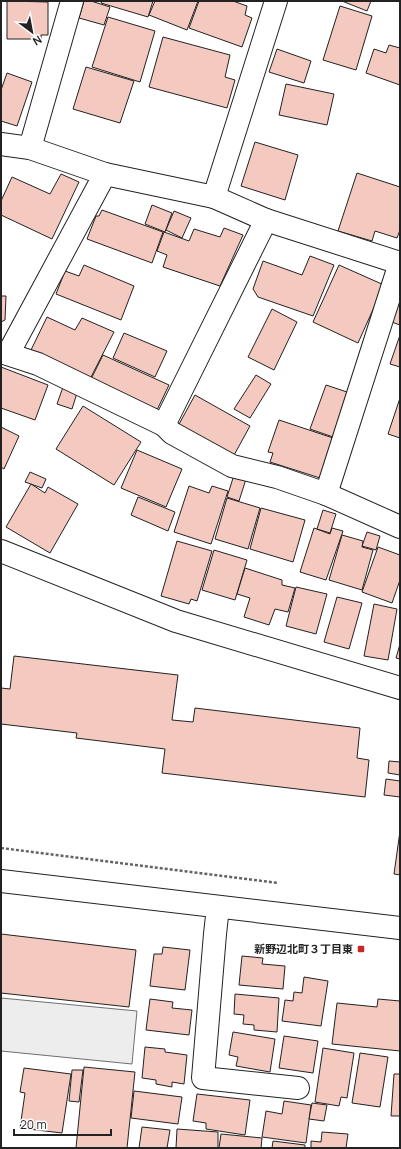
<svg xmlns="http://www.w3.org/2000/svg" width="401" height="1149" font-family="Manrope,'Noto Sans JP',sans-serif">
<rect width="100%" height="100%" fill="#fff"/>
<polygon fill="#ededed" stroke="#6f6f6f" points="1,998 137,1011 132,1064 1,1051"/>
<g fill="#f3c9c0" stroke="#222">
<polygon points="7,1 48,2 48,35 41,35 41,39 7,39"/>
<polygon points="84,1 91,1 110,7 104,25 79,18"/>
<polygon points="102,1 153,1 148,17 101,3"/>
<polygon points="155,1 198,1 187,30 149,15"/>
<polygon points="199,1 233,1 247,6 245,15 252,18 242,47 189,28"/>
<polygon points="342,1 371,1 367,11"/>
<polygon points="340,6 372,16 356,70 323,60"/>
<polygon points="108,17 155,31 140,82 92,67"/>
<polygon points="163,37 230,55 225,77 235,80 227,108 149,87"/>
<polygon points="389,45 400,48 400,85 366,73 374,49 386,53"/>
<polygon points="277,49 311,61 304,83 269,72"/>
<polygon points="86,67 134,81 120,123 73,109"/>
<polygon points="7,73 32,82 17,126 1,121 1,90"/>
<polygon points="286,84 334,94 327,125 279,115"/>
<polygon points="255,142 298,155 285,200 241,186"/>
<polygon points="357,173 400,187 400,230 397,238 375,231 372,241 338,231"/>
<polygon points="61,174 79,182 52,239 1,215 1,201 12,177 50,194"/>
<polygon points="152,205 172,213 165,232 145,224"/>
<polygon points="102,210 163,232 152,263 87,239 96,216 99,216"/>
<polygon points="174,211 191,218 182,238 166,230"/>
<polygon points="224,228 243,235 220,286 163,267 167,255 157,251 164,232 189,241 194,229 220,237"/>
<polygon points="310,256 334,265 313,316 258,297 253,289 263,261 302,275"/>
<polygon points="84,265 134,286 121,320 56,294 65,271 79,276"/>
<polygon points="339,265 384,285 358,343 313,322"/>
<polygon points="400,290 400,325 389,321"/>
<polygon points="1,296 6,296 5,320 1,322 1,327"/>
<polygon points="272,309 297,322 274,370 248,357"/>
<polygon points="47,317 75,330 82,318 114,332 89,381 30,352"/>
<polygon points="124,333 167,351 155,377 113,358"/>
<polygon points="400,335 400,367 390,364"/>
<polygon points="103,355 169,385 157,410 91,379"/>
<polygon points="1,367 48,385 35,420 1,408"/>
<polygon points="256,375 271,384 250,418 234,409"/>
<polygon points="326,385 347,392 333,437 310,429"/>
<polygon points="63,387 77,393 72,409 57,404"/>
<polygon points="195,395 250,426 233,457 178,426"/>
<polygon points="400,398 400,438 388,434"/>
<polygon points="83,406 141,442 114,485 56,449"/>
<polygon points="279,420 333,438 320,478 270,462 273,453 268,452"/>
<polygon points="1,427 19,436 4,469 1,467"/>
<polygon points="137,450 182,469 166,507 121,488"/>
<polygon points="30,472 46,479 42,488 25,482"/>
<polygon points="234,475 246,479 239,501 227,497"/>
<polygon points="31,484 45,493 48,487 78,504 50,553 6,527"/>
<polygon points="189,486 209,493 212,486 228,491 211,544 174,532"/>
<polygon points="138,497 175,512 168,531 131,515"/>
<polygon points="227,498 260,508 248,549 215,539"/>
<polygon points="261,508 305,520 293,562 250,549"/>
<polygon points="323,510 336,514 330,533 317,529"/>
<polygon points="314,528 330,534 332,528 343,531 326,580 300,572"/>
<polygon points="367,532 380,536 376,550 362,546"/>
<polygon points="342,535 363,541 362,547 373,550 362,590 329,580"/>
<polygon points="177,541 212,551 197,601 191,599 189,604 161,596"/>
<polygon points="378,547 400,555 400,580 392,603 362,592"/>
<polygon points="214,550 247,560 235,600 202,590"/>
<polygon points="245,568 282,580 282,585 295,588 288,612 275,609 269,625 244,617 250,598 237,594"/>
<polygon points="296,587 327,594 316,634 286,626"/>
<polygon points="337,597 362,603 349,649 324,642"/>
<polygon points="374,604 397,609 388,660 364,656"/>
<polygon points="400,644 400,659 396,658"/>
<polygon points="14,656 178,675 172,720 193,722 195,708 360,728 357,758 369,760 365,797 162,773 165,749 76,738 77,733 1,724 1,688 10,689"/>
<polygon points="389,761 400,762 400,775 388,773"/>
<polygon points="386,779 400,781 400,797 384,795"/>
<polygon points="400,831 400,875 394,874"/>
<polygon points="1,934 136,950 129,1007 1,993"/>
<polygon points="163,947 190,950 185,990 150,986 154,954 162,954"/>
<polygon points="242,956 263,958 262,964 285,966 283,989 239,985"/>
<polygon points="304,977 328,981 321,1026 282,1021 285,1000 293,1001 294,992 302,993"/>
<polygon points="235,994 279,998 277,1032 254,1030 254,1025 243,1024 244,1015 234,1014"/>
<polygon points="150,999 173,1002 172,1008 192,1010 189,1035 146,1030"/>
<polygon points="378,999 400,1001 400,1051 332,1044 337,1003 377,1007"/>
<polygon points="233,1032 275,1039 270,1072 236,1066 238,1057 229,1055"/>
<polygon points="284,1036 318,1041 313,1073 279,1068"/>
<polygon points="145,1047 165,1049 165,1052 187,1055 184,1084 172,1082 172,1087 156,1084 156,1080 142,1078"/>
<polygon points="323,1048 354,1053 347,1098 341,1097 339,1106 315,1102"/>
<polygon points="360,1053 388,1057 380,1107 352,1103"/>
<polygon points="84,1067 135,1072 127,1148 76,1148"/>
<polygon points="24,1068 71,1074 62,1133 20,1128 25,1093 20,1092"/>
<polygon points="72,1070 83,1070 79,1102 69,1101"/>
<polygon points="394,1074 400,1074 400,1116 391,1116"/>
<polygon points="134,1091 182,1097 178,1124 131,1118"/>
<polygon points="197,1094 250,1100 245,1135 206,1129 206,1123 193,1121"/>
<polygon points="284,1101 311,1105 306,1143 262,1137 266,1111 282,1114"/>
<polygon points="312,1103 327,1105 324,1121 309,1119"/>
<polygon points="142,1127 170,1130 167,1148 139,1148"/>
<polygon points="177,1129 218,1132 218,1148 176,1148"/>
<polygon points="322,1132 348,1134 346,1148 311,1148 311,1141 321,1142"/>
<polygon points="221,1134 262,1138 261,1148 219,1148"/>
<polygon points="273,1141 305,1145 305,1148 272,1148"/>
</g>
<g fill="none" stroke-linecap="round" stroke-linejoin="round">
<g stroke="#222" stroke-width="24">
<g id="street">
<polyline points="1,144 8,145 30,148 105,174 214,197 266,220 400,263"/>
<polyline points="30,148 72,1"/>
<polyline points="214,197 276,1"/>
<polyline points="1,352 38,364 164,425 172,433 232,466 277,477 326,494 400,527"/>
<polyline points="8,354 105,174"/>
<polyline points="164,425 266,220"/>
<polyline points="326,494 400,263"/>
<polyline points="1,551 176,621 400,688"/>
<polyline points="218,907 215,934 203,1078 298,1088"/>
</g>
</g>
<g stroke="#222" stroke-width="24">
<polyline id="secondary" points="1,881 400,928"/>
</g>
<polyline stroke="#646464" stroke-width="2.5" stroke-dasharray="3 2" stroke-linecap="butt" points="1,848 278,883"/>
<use href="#street" stroke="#fff" stroke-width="22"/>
<use href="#secondary" stroke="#fff" stroke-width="22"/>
</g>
<rect fill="#c62828" stroke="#fff" stroke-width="1.5" x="357" y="945" width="8" height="8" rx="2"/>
<g text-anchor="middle" stroke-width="3" stroke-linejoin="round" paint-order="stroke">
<g font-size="11" font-weight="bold" fill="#222" stroke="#fff" text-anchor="end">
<text x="353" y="953">新野辺北町３丁目東</text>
</g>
</g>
<rect width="401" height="1149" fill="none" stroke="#222222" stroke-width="4"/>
<g transform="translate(32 32) rotate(148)" stroke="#ffffff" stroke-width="3" paint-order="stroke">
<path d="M0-3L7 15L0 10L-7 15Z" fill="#222222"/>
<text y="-6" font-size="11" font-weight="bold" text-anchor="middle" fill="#222222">N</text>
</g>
<path d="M14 1129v6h97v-6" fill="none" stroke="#222222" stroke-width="2"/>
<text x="20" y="1129" font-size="12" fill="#222222" stroke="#ffffff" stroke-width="3" paint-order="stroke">20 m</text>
</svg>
